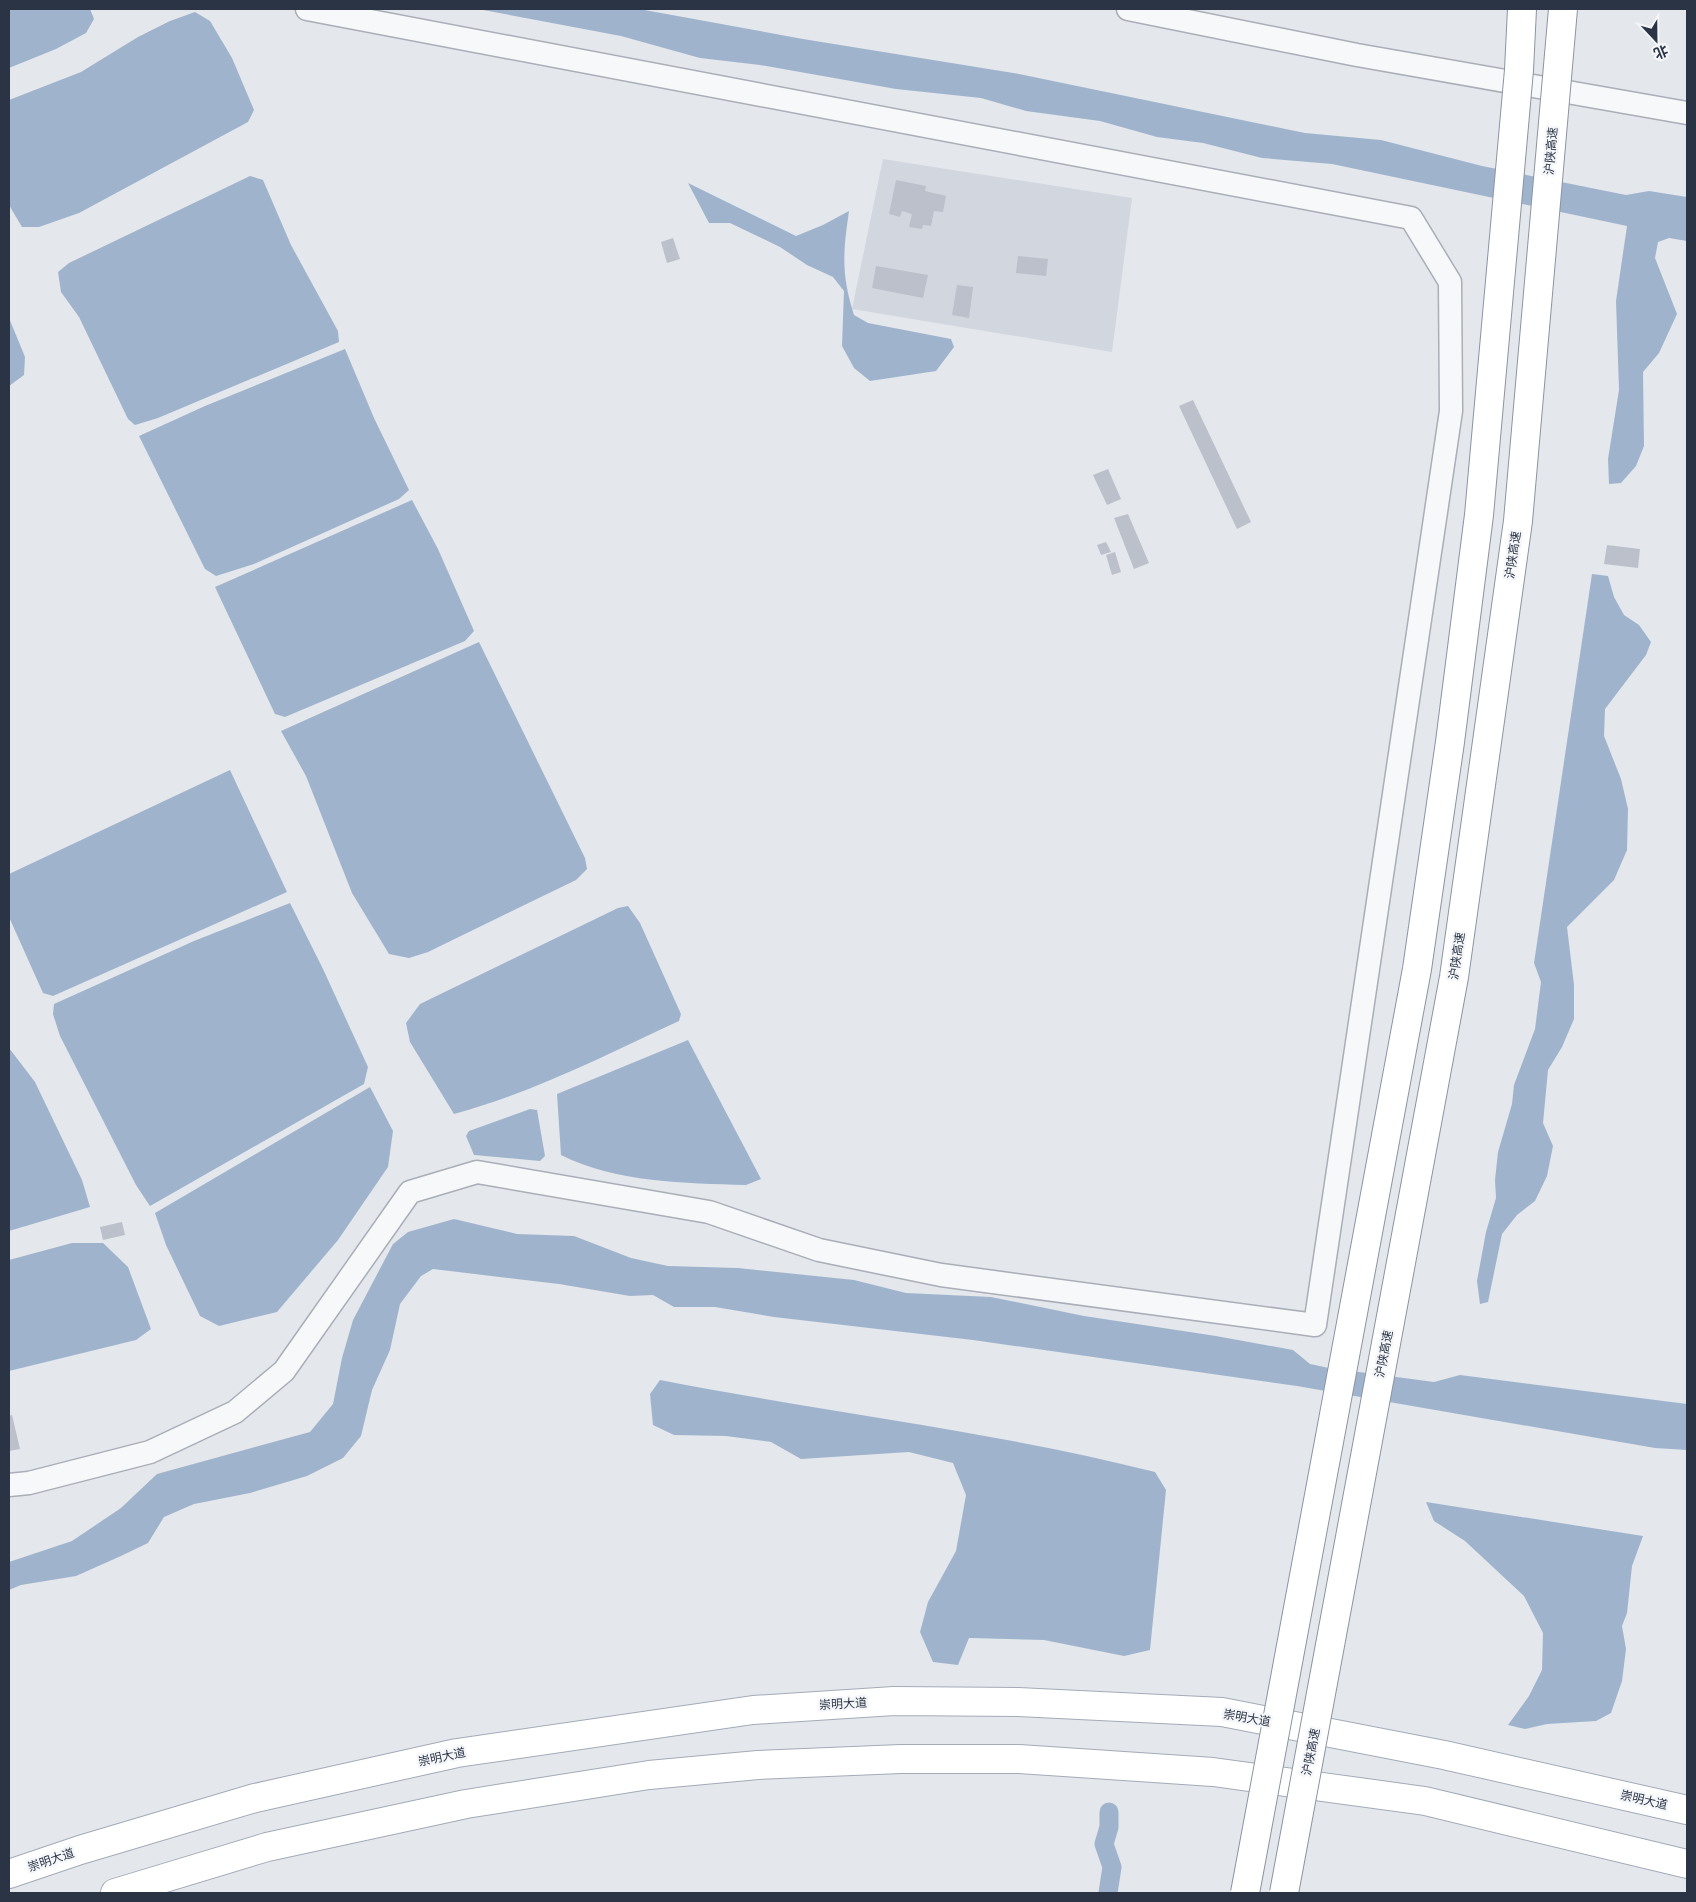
<svg xmlns="http://www.w3.org/2000/svg" width="1696" height="1902" font-family="'Noto Sans','Noto Sans SC',sans-serif">
<rect width="100%" height="100%" fill="#e4e7ec"/>
<polygon fill="#d2d6de" points="883,159 1132,198 1112,352 852,309"/>
<g fill="#9fb4cc">
<polygon points="9,9 90,9 94,19 86,33 56,49 9,68"/>
<polygon points="478,9 639,9 803,39 1019,74 1305,133 1381,140 1482,166 1626,195 1649,191 1687,197 1687,241 1669,238 1658,242 1655,258 1677,314 1659,353 1643,372 1644,446 1636,466 1621,483 1609,484 1608,459 1619,390 1616,301 1627,226 1332,164 1262,158 1203,143 1157,137 1100,121 1026,111 981,98 896,89 760,65 700,58 621,36"/>
<polygon points="195,12 210,21 232,58 254,110 248,122 79,213 39,227 22,227 9,205 9,100 81,72 138,37 170,21"/>
<polygon points="250,176 263,180 291,245 338,331 339,342 158,418 135,425 128,419 79,317 61,292 58,272 69,263"/>
<path d="M688 183 796 236 823 225 849 211C843 253 841 274 854 315L868 323 951 339 954 347 936 371 870 381 854 368 842 346 844 291 833 277 807 265 780 247 730 223H709Z"/>
<polygon points="9,318 25,357 24,375 9,386"/>
<polygon points="345,349 374,418 409,490 399,499 254,564 216,576 205,569 139,436 205,406"/>
<polygon points="412,500 438,549 474,631 465,641 285,717 275,714 215,587"/>
<polygon points="1592,574 1608,576 1614,597 1624,615 1639,625 1651,642 1646,655 1605,709 1604,736 1621,779 1628,809 1627,850 1614,880 1567,927 1574,985 1574,1019 1562,1047 1548,1070 1543,1123 1553,1146 1547,1176 1535,1201 1517,1215 1502,1234 1488,1302 1480,1304 1477,1281 1486,1232 1496,1198 1495,1180 1498,1152 1512,1104 1514,1085 1535,1029 1541,982 1534,963"/>
<polygon points="479,642 585,858 587,869 576,880 428,952 409,958 389,954 352,893 306,776 281,731"/>
<polygon points="230,770 287,892 53,996 43,993 9,917 9,874"/>
<polygon points="290,903 323,969 368,1067 364,1084 150,1206 136,1185 60,1036 53,1014 54,1004 194,941"/>
<path d="M628 906 640 923 681 1014 679 1021C606 1055 532 1093 454 1114L410 1042 406 1023 420 1004 618 908Z"/>
<path d="M688 1040 761 1179 746 1185C685 1183 617 1183 561 1155L557 1094Z"/>
<polygon points="9,1048 35,1082 82,1180 90,1207 9,1231"/>
<polygon points="370,1087 393,1131 388,1167 338,1240 277,1312 219,1326 200,1316 166,1245 155,1213"/>
<polygon points="530,1109 537,1110 545,1156 540,1161 474,1155 466,1136 469,1131"/>
<polygon points="454,1219 517,1234 574,1236 631,1258 668,1266 738,1268 854,1280 906,1293 991,1297 1084,1316 1216,1336 1293,1350 1310,1364 1329,1368 1434,1382 1460,1375 1687,1404 1687,1450 1655,1448 1297,1386 973,1340 774,1317 715,1307 674,1307 653,1295 630,1296 559,1284 433,1269 421,1276 400,1304 390,1350 372,1390 361,1436 343,1458 307,1476 250,1493 194,1504 164,1517 148,1543 121,1556 76,1576 21,1585 9,1590 9,1562 72,1541 121,1508 157,1474 310,1432 333,1404 342,1358 353,1320 393,1244 408,1232"/>
<polygon points="72,1243 103,1243 128,1267 151,1329 136,1340 9,1371 9,1260"/>
<path d="M660 1380C825 1412 992 1431 1155 1472L1166 1490 1150 1650 1124 1656 1044 1640 969 1638 958 1665 933 1662 920 1632 928 1602 956 1551 966 1495 953 1463 909 1452 801 1459 771 1442 726 1436 674 1435 653 1425 650 1394Z"/>
<polygon points="1426,1502 1643,1536 1632,1566 1627,1613 1622,1626 1626,1649 1622,1681 1611,1713 1596,1721 1547,1724 1525,1729 1508,1725 1529,1696 1542,1670 1543,1633 1524,1596 1465,1541 1434,1521"/>
</g>
<g fill="none" stroke-linecap="round" stroke-linejoin="round">
<polyline stroke="#9fb4cc" stroke-width="19" points="1108,1893 1112,1867 1104,1844 1109,1827 1109,1812"/>
</g>
<g fill="#bbc0ca">
<polygon points="896,180 926,186 925,191 946,196 943,212 934,211 931,226 923,225 922,229 909,227 912,214 902,211 900,217 889,214"/>
<polygon points="673,238 680,259 667,263 661,242"/>
<polygon points="1018,256 1048,259 1046,276 1016,273"/>
<polygon points="876,266 928,275 923,298 872,288"/>
<polygon points="957,285 973,287 969,318 952,315"/>
<polygon points="1193,400 1251,522 1237,529 1179,406"/>
<polygon points="1108,469 1121,499 1107,505 1093,475"/>
<polygon points="1128,514 1149,563 1134,569 1114,518"/>
<polygon points="1106,542 1111,552 1101,555 1097,545"/>
<polygon points="1607,545 1640,549 1638,568 1604,564"/>
<polygon points="1115,552 1121,572 1112,575 1106,555"/>
<polygon points="122,1222 125,1235 103,1240 100,1227"/>
<polygon points="12,1415 20,1449 9,1451 9,1416"/>
</g>
<g fill="none" stroke-linecap="round" stroke-linejoin="round">
<g stroke="#a9aeb7" stroke-width="25">
<g id="minor">
<polyline points="1128,9 1357,55 1687,113"/>
<polyline points="9,1485 29,1483 150,1452 235,1412 284,1371 410,1192 477,1172 709,1212 819,1250 941,1275 1315,1325 1451,411 1450,282 1411,218 307,9"/>
</g>
</g>
<g stroke="#a3abb8" stroke-width="30">
<g id="major">
<polyline points="9,1874 80,1850 255,1798 457,1753 753,1710 894,1701 1018,1702 1222,1712 1444,1755 1687,1810"/>
<polyline points="115,1893 267,1847 466,1804 649,1775 758,1765 901,1759 1019,1759 1213,1772 1425,1801 1687,1864"/>
</g>
</g>
<use href="#minor" stroke="#f7f8fa" stroke-width="22"/>
<use href="#major" stroke="#fff" stroke-width="28"/>
<g stroke="#8b94a3" stroke-width="30" stroke-linecap="butt">
<g id="highway-bridge">
<polyline points="1245,1893 1417,969 1450,742 1479,515 1519,70 1522,9"/>
<polyline points="1284,1893 1454,977 1518,521 1563,9"/>
</g>
</g>
<use href="#highway-bridge" stroke="#fff" stroke-width="28"/>
</g>
<g text-anchor="middle" stroke-width="4.5" stroke-linejoin="round" paint-order="stroke">
<g font-size="12" fill="#2b3445" stroke="#f4f6f9">
<text transform="translate(1551 151) rotate(-85)" y="4">沪陕高速</text>
<text transform="translate(1513 555) rotate(-82)" y="4">沪陕高速</text>
<text transform="translate(1457 956) rotate(-82)" y="4">沪陕高速</text>
<text transform="translate(1384 1354) rotate(-79)" y="4">沪陕高速</text>
<text transform="translate(843 1704) rotate(-3)" y="4">崇明大道</text>
<text transform="translate(1247 1718) rotate(10)" y="4">崇明大道</text>
<text transform="translate(1311 1752) rotate(-79)" y="4">沪陕高速</text>
<text transform="translate(442 1757) rotate(-12)" y="4">崇明大道</text>
<text transform="translate(1644 1800) rotate(13)" y="4">崇明大道</text>
<text transform="translate(51 1860) rotate(-19)" y="4">崇明大道</text>
</g>
</g>
<rect width="1696" height="1902" fill="none" stroke="#2b3445" stroke-width="20"/>
<g transform="translate(1656 40) rotate(158)" stroke="#f4f6f9" stroke-width="4" paint-order="stroke">
<path d="M0-4L9 19L0 12L-9 19Z" fill="#2b3445"/>
<text y="-8" font-size="14" font-weight="bold" text-anchor="middle" fill="#2b3445">北</text>
</g>
</svg>
